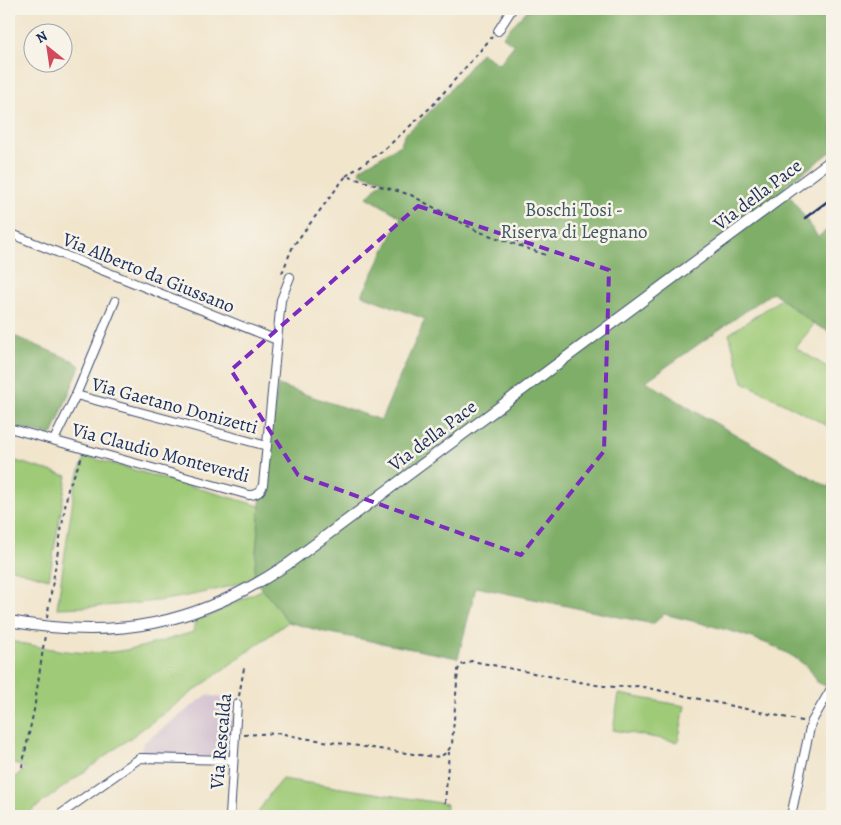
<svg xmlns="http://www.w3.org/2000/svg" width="841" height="825" font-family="Alegreya,serif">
<rect width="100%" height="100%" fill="#f7f3e8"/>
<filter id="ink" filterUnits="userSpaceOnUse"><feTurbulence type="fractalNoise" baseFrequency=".02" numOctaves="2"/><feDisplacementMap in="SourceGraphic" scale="10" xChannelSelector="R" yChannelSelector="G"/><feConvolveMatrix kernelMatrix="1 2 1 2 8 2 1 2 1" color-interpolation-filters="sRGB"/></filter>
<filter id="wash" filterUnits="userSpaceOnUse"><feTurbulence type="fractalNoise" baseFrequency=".0096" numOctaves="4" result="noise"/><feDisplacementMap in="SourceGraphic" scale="20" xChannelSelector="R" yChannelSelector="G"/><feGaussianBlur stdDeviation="1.12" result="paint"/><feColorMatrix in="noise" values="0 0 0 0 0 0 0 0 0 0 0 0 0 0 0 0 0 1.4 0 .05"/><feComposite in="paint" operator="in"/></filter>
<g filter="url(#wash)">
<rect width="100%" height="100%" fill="#f1e5cc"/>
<polygon fill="#d0bdce" points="207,695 234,700 229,757 140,756 143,743"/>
<g fill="#9fca77" stroke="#5d7c6a">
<polygon points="781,299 814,324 796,348 832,370 832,428 743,382 729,334"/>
<path d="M85 456 260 506 254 578C192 601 123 606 57 608L75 485Z"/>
<polygon points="9,459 67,476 49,579 9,568"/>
<path d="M263 589 288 622 24 816H9V782L26 768 9 762V641C42 647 78 656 112 652 140 649 166 640 193 632L195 620 209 616Z"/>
<polygon points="619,694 685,706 678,742 613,730"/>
<polygon points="282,779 447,804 446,816 256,816 271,792"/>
</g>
<g fill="#7fae68" stroke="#4d6e63">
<path d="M528 9H832V151L784 187 818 237 832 226V333L814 324 773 292 646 381 696 412 828 487 832 477V689L817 682C803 643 702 624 664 614L653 624 476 587 458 658 325 632 288 622 254 578 261 492 278 385 381 420 425 319 362 295 401 217 367 197 383 180 362 174 359 171 361 168 400 145 403 140 404 135C434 111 457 82 481 53L499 64 514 45 503 37C509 27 520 19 528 9Z"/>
<polygon points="9,334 74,361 80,366 53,433 50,435 9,426"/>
</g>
</g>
<g filter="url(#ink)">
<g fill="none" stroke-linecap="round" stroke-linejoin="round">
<g stroke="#3b4a6e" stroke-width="10">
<g id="minor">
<polyline points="498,31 512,9"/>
<polyline points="9,233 277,340"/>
<polyline points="76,395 267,446"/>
<path d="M9 428 249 495C256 495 261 492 263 485L281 300 290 277"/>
<polyline points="54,440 76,395 115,301"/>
<polyline points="58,816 140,758 233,760"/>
<polyline points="230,816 237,704"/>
<polyline points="791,816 811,723 832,687"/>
</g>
</g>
<g stroke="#3b4a6e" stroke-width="12">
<path id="secondary" d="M9 621C116 641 197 625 288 564L832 160"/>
</g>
<g stroke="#3b4a6e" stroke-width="2" stroke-dasharray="4 4" stroke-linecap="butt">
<polyline points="346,176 385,149 432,106 492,37"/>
<polyline points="282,273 293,246 346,176 411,195 477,231 546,255"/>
<polyline points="47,618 68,489 82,457"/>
<polyline points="239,696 244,668"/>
<path d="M244 735 279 733 303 738 420 755C436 757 444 760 452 744L458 670 461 665 471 661 596 685 614 687 639 686 802 721"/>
<polyline points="22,767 34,710 45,635"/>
<polyline points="445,803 449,752"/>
</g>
<use href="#minor" stroke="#fff" stroke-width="8"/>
<use href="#secondary" stroke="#fff" stroke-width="10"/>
<polyline stroke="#1b2f5e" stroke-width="2.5" points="805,218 832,198"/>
</g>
</g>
<path fill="none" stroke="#7b2cbf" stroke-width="4" stroke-dasharray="10 6" stroke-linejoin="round" d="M418 206 609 270 604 451 521 555 298 475 231 370Z"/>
<g text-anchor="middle" stroke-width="5" stroke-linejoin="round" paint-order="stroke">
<g font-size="19" fill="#1b2f5e" stroke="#f7f3e8">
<text transform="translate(757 194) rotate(-37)" y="7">Via della Pace</text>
<text transform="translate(149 272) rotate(22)" y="7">Via Alberto da Giussano</text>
<text transform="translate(175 405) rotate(15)" y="7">Via Gaetano Donizetti</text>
<text transform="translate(432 435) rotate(-37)" y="7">Via della Pace</text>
<text transform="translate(161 452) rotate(15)" y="7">Via Claudio Monteverdi</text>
<text transform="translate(220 741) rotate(-85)" y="7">Via Rescalda</text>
</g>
<g font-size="19" fill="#3c5664" stroke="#f7f3e8">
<text x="574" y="216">Boschi Tosi -<tspan x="574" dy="22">Riserva di Legnano</tspan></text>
</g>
</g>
<rect width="841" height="825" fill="none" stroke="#f7f3e8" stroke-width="30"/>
<g transform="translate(48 48) rotate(330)"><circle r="24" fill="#f7f3e8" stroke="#9fa5b1"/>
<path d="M0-4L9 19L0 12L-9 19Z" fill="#d1495b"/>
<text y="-8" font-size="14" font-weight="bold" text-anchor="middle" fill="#1b2f5e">N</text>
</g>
</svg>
